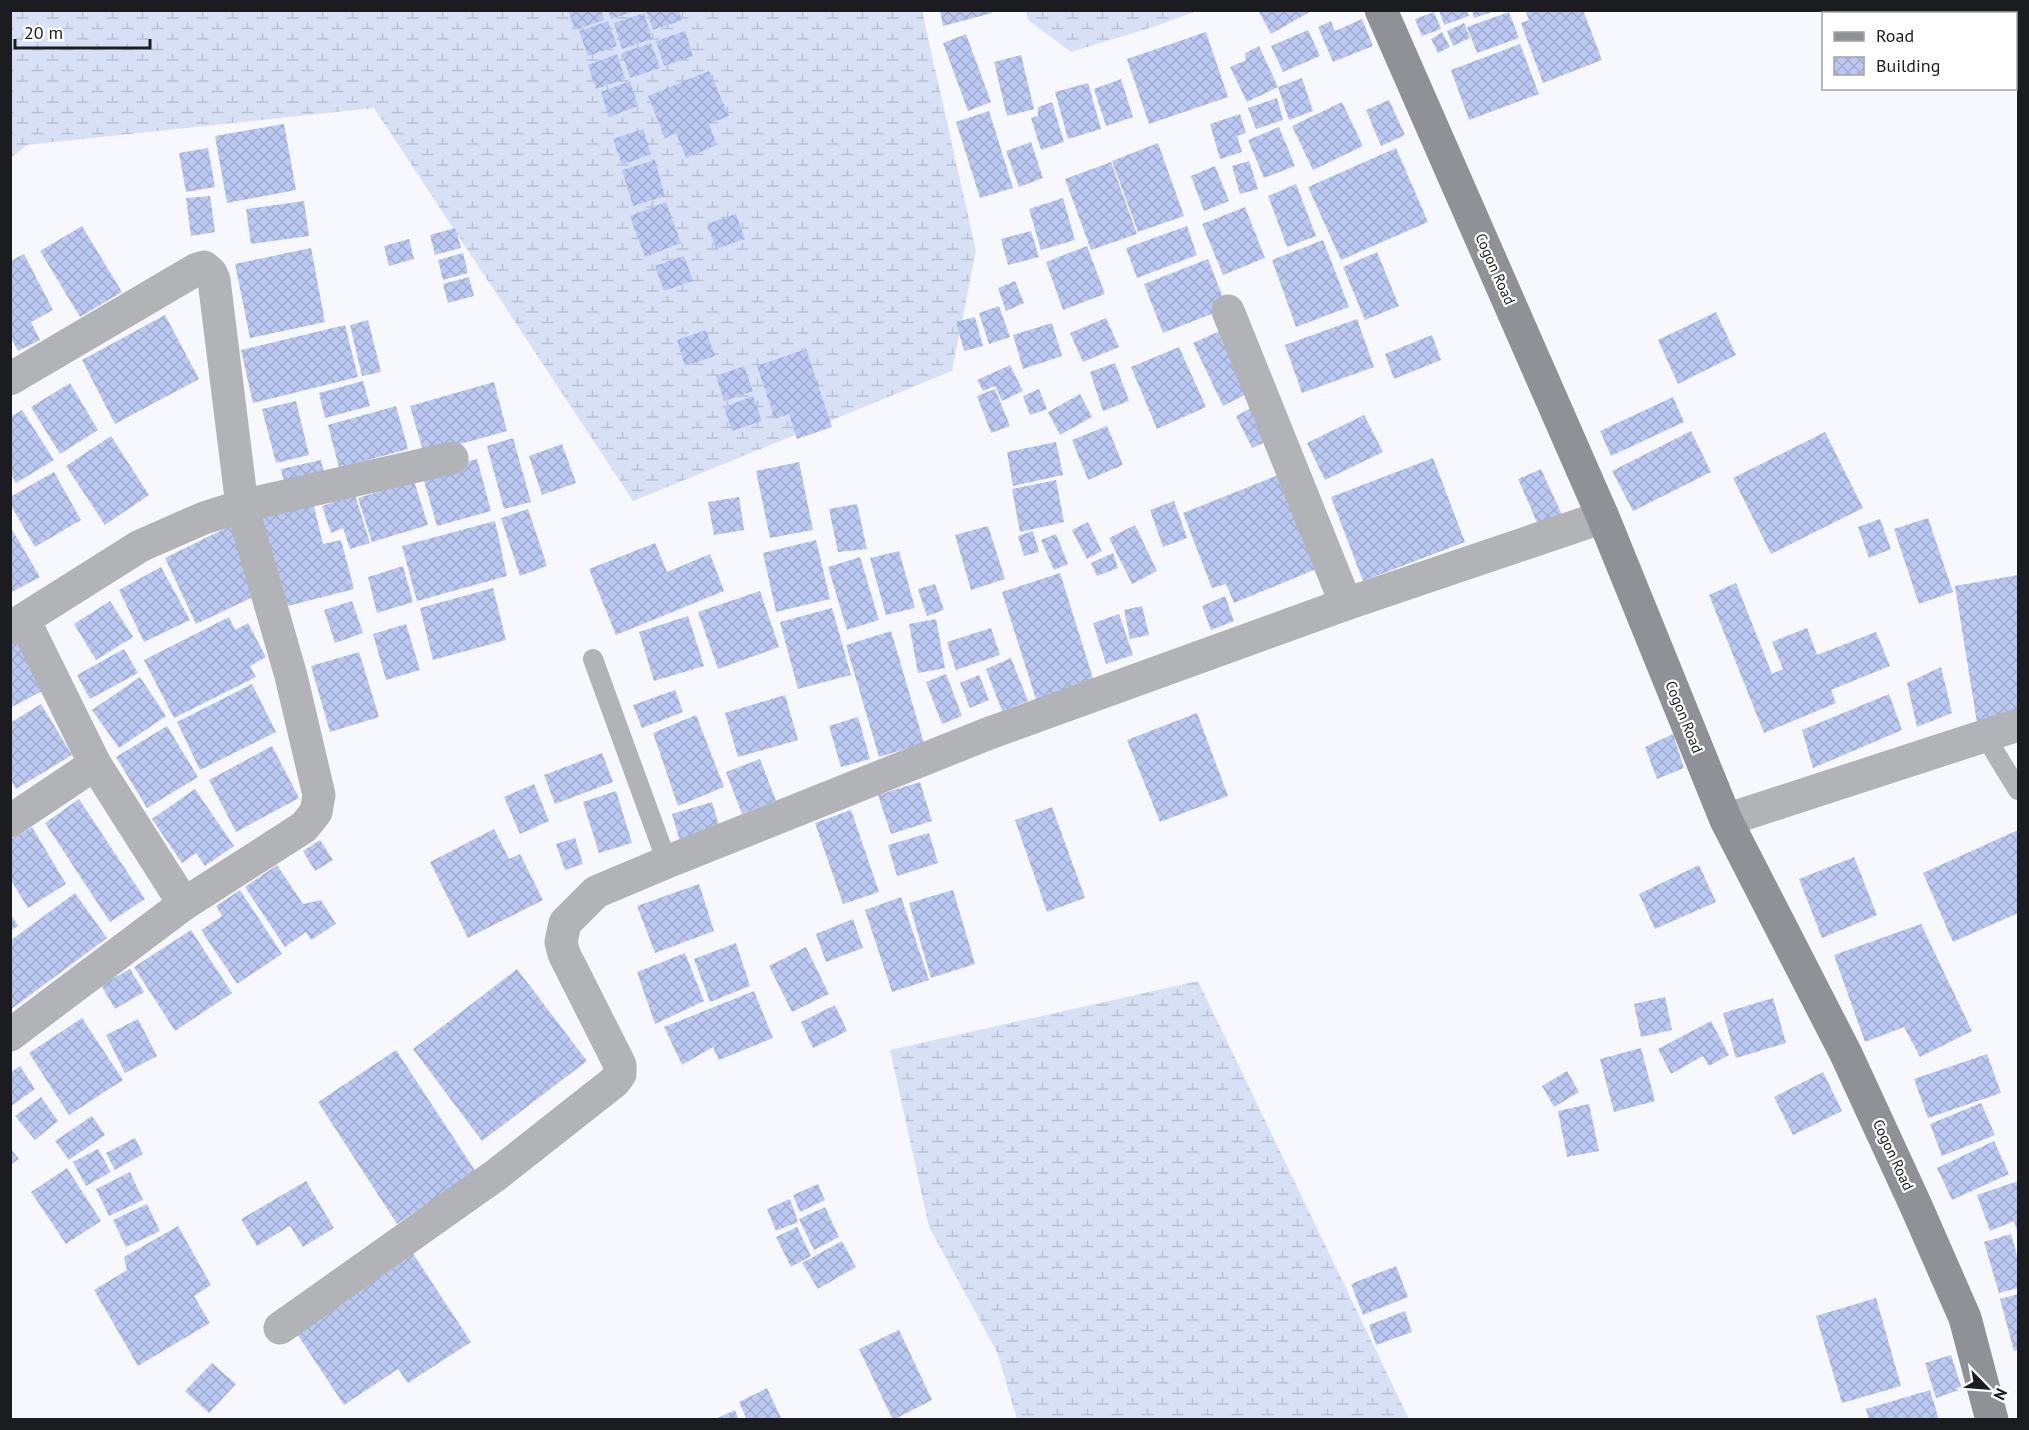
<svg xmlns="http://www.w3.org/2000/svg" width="2029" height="1430" font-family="'PT Sans',sans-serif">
<defs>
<pattern id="wetland-marsh" width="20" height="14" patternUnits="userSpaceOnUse" patternTransform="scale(1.5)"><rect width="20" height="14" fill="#d8e0f6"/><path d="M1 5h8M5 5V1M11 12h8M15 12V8" fill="none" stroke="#b9c0d2"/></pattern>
<pattern id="building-cross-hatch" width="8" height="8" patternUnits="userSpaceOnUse" patternTransform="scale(1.5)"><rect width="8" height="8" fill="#bbc9f2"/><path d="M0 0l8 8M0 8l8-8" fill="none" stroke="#a0accf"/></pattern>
</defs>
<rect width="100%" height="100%" fill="#f6f8fe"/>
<g fill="url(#wetland-marsh)">
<polygon points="11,11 922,11 976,251 952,371 633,501 374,108 27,145 11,158"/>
<polygon points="1026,11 1026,10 1197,11 1153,27 1071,52 1028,20"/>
<polygon points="1198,981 1409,1419 1017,1419 997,1352 929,1227 890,1050"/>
</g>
<g fill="url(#building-cross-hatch)">
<polygon points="568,10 601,10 604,20 575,30"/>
<polygon points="608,10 635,10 635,11 611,19"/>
<polygon points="646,10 679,10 682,20 653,30"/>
<polygon points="940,10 991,10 992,13 943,26"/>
<polygon points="1258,10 1313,10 1271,34"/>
<polygon points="1439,10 1467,10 1469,16 1444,25"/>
<polygon points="1472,10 1495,10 1495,11 1474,18"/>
<polygon points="1525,10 1583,10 1602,60 1543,83 1521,23 1529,20"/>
<polygon points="1434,12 1441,29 1422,36 1415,19"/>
<polygon points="1509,12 1519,38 1477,53 1467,27"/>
<polygon points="644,13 652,39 622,49 614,23"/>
<polygon points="1362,19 1373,46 1333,62 1318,27 1331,21 1335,31"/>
<polygon points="608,21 617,46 588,56 579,31"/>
<polygon points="1464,23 1470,38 1453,46 1447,31"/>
<polygon points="1308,30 1320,56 1283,72 1271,46"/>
<polygon points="685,31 693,56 664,66 656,41"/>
<polygon points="1206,32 1228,97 1149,124 1127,59"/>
<polygon points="1442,32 1450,47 1438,53 1431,39"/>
<polygon points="966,34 991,102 968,111 943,43"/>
<polygon points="651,43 660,68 630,78 622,53"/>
<polygon points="1520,44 1539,94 1469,120 1451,70"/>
<polygon points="1259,46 1278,87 1247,102 1230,67 1246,60 1245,53"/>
<polygon points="617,54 625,79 596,89 588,65"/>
<polygon points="1021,55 1034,109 1007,116 994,62"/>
<polygon points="709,71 729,116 709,124 717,145 686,158 676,133 665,138 648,96"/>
<polygon points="1302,78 1313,111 1289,120 1278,87"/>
<polygon points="1121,79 1133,117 1106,126 1094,89"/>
<polygon points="630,81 638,106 609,117 601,92"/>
<polygon points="1088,83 1101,129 1068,139 1055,92"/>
<polygon points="1277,98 1283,120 1256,129 1248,108"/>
<polygon points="1389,100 1405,135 1381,146 1366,110"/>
<polygon points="1052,102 1064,142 1041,150 1031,118 1038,116 1038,107"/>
<polygon points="1342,102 1363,146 1313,170 1292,126"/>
<polygon points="989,111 1013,188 980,198 956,122"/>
<polygon points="1240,114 1246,133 1237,136 1242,152 1220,159 1210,124"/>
<polygon points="284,124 296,190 227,203 215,136"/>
<polygon points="1279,127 1295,166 1264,178 1248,140"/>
<polygon points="643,129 651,154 622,165 613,139"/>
<polygon points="1031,142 1043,178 1019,187 1006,151"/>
<polygon points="1158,143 1184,216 1138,232 1112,161"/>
<polygon points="208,148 215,187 186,192 179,153"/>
<polygon points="1396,148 1428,222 1341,260 1308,187"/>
<polygon points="655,160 665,196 633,206 622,170"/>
<polygon points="1249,161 1258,189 1240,194 1232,166"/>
<polygon points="1111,162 1137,234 1091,250 1065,179"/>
<polygon points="1215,166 1229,201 1204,211 1191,176"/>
<polygon points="1296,184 1316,236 1287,247 1268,196"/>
<polygon points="210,196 215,232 191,236 186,198"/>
<polygon points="1063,198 1075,240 1041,250 1029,209"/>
<polygon points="304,201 309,236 251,244 246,209"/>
<polygon points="666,202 681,243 645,257 630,216"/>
<polygon points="1245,207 1265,258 1223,275 1202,224"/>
<polygon points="736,214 745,239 716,249 707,224"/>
<polygon points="82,226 122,292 80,317 40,251"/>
<polygon points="1187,226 1197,255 1137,278 1126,248"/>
<polygon points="455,228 461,248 435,255 430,235"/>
<polygon points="1031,231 1039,257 1008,265 1001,239"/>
<polygon points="409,239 414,259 389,266 384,246"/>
<polygon points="1323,240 1349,307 1296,327 1272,260"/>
<polygon points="1087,246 1105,294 1063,310 1046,262"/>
<polygon points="311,248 325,322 250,338 235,264"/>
<polygon points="1377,252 1399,306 1365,320 1343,267"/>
<polygon points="463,253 468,273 443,280 438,260"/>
<polygon points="24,254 53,310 31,322 40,340 18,351 10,336 10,261"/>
<polygon points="684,256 693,281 664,291 655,266"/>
<polygon points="1208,259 1227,308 1163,333 1144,284"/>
<polygon points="469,277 474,296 448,303 443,284"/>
<polygon points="1015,281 1024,303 1006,311 998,288"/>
<polygon points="999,306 1010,337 989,344 979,313"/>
<polygon points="1716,312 1736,355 1678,384 1658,340"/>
<polygon points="165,315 199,379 115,424 82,360"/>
<polygon points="975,317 983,346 964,351 956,322"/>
<polygon points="1106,318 1119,347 1083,362 1070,333"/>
<polygon points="1357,319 1374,367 1302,393 1285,345"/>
<polygon points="368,320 381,372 362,376 350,325"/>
<polygon points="1052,323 1062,356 1023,369 1013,335"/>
<polygon points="345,325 358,377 253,403 241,350"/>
<polygon points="706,330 715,356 685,366 677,340"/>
<polygon points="1220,331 1249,393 1223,406 1193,343"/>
<polygon points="1432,335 1441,360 1394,379 1385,354"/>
<polygon points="1179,347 1206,407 1157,429 1131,367"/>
<polygon points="806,349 832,427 797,439 789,414 775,419 757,366"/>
<polygon points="1115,363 1129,401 1103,411 1090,372"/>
<polygon points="1010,365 1023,391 1002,401 995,386 983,391 977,380"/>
<polygon points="744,366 753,391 724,401 716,376"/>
<polygon points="363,381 370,406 325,418 319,393"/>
<polygon points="494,382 507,431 424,454 410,406"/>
<polygon points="70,383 98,430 60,454 31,407"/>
<polygon points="995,389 1010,426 991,433 977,396"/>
<polygon points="1039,389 1047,409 1030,415 1023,396"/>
<polygon points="1080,394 1092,417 1060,435 1048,412"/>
<polygon points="753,396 762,421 732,431 724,407"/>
<polygon points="1673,397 1684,422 1611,456 1600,431"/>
<polygon points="296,401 309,455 276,463 262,409"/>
<polygon points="396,406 408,449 339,468 328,425"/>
<polygon points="1255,406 1270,440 1252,448 1236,416"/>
<polygon points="22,410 54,460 16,483 10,473 10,417"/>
<polygon points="1364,415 1383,452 1325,480 1307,443"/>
<polygon points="1107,426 1123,465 1088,480 1072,440"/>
<polygon points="1691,431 1711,472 1633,511 1612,471"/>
<polygon points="1825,432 1863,508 1771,554 1733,478"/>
<polygon points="111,436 149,495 105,525 66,466"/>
<polygon points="513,438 531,502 504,509 487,446"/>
<polygon points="1056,442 1063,475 1013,486 1007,452"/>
<polygon points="562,444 576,483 542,495 529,456"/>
<polygon points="1433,458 1465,542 1363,581 1331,497"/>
<polygon points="477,459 491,511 437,526 422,474"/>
<polygon points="321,460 325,478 285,487 281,469"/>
<polygon points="799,462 813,530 770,538 756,471"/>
<polygon points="1541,469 1563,517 1539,527 1518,479"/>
<polygon points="1288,471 1326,565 1234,603 1226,584 1212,588 1183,513"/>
<polygon points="54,472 81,520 35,547 10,504 10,497"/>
<polygon points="1056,480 1064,522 1020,532 1012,489"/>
<polygon points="414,481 428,525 372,542 358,498"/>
<polygon points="355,495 370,543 350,549 343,528 331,533 322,506"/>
<polygon points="739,497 744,530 714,535 708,502"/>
<polygon points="1174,501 1187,538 1163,547 1150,510"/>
<polygon points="313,502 323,544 341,540 354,589 284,607 261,516"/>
<polygon points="857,504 867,549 838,552 829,509"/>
<polygon points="528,509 547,566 520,576 501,518"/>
<polygon points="1928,518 1953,592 1919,604 1894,529"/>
<polygon points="1880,519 1891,549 1869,558 1858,527"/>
<polygon points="495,521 507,576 417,601 402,546"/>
<polygon points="1088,522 1102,551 1087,559 1072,530"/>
<polygon points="1135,525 1157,571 1132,584 1109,538"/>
<polygon points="10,526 40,577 10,593"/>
<polygon points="230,526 262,593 196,624 165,558"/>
<polygon points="988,526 1005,579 971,590 955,535"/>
<polygon points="1033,531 1039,552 1024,556 1018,536"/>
<polygon points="1056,534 1068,564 1054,570 1041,540"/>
<polygon points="816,540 830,599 776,612 763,553"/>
<polygon points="655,543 667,572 710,554 724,591 616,635 589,569"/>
<polygon points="899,551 915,608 886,615 870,558"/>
<polygon points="1113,553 1118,568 1097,576 1091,563"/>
<polygon points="860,557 879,620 847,630 828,567"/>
<polygon points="403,566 413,602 377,613 368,577"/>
<polygon points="161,567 190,620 144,642 119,590"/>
<polygon points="1060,573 1096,688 1038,706 1002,592"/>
<polygon points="2018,575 2018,717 1977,723 1955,586"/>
<polygon points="1736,583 1772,674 1783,669 1772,642 1807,628 1817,655 1876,632 1890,666 1831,690 1836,703 1764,733 1709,595"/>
<polygon points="935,584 944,610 927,616 918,589"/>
<polygon points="493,588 506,640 433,660 420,608"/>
<polygon points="760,591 779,647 718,669 698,612"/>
<polygon points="1225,596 1234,621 1211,630 1202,606"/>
<polygon points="110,601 133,637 96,660 74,624"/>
<polygon points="352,601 363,633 335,643 324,610"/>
<polygon points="1142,606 1149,635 1130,639 1124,610"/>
<polygon points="832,608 851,675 798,689 780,622"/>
<polygon points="1119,614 1133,655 1106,664 1093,623"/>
<polygon points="688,616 704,666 654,681 639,632"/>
<polygon points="229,617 235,630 248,623 266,657 250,666 256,677 174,718 144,660"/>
<polygon points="936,619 945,668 918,673 909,624"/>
<polygon points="406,624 420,670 386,680 373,634"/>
<polygon points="991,628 1000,655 956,670 947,642"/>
<polygon points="891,631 924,743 879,757 846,645"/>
<polygon points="20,639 46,689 10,708 10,644"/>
<polygon points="124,649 138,673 90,699 77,675"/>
<polygon points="359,652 379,717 330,732 311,666"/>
<polygon points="1011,658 1028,701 1002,711 986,669"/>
<polygon points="1941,667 1952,713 1917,727 1907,683"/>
<polygon points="946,674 962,716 942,724 926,682"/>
<polygon points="979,675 989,700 970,708 960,683"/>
<polygon points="140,677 166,716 119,748 92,710"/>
<polygon points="252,684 276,732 200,770 177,722"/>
<polygon points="675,690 683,712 642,728 633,705"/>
<polygon points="1889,694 1902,730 1813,768 1802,730"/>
<polygon points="785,695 798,740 738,757 725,713"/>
<polygon points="41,704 72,755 16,789 10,779 10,723"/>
<polygon points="1197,713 1228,796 1160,822 1127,740"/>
<polygon points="696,715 724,787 678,806 653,733"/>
<polygon points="858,717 870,759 841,767 829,726"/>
<polygon points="167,726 198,777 147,808 116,757"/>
<polygon points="1673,734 1684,768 1657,779 1645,747"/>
<polygon points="272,746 299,798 236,832 209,780"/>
<polygon points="602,753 613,782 555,804 544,775"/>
<polygon points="760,759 776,801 742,814 726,772"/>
<polygon points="920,782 932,821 891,834 878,795"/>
<polygon points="534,784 549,821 520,834 504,797"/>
<polygon points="195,789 234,846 205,866 196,853 182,863 152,819"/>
<polygon points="616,791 632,843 599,853 583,802"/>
<polygon points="79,799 145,899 110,922 45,823"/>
<polygon points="712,802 721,832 681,845 672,814"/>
<polygon points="1052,807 1085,898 1047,912 1015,820"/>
<polygon points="851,810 879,892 843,904 815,823"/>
<polygon points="32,827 66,884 28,908 10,879 10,840"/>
<polygon points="494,829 509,859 520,854 543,900 468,938 430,862"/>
<polygon points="2018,830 2018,913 1953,942 1923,873"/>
<polygon points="929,833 938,863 897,876 888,845"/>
<polygon points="575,838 583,864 565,870 556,844"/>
<polygon points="320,840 333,860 315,871 303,851"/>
<polygon points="1854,857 1877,915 1822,938 1799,879"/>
<polygon points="277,865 303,904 321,900 336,924 311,940 306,932 285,947 245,887"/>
<polygon points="1699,865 1716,902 1655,929 1639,894"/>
<polygon points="699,884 714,931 655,953 637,906"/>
<polygon points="240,890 282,954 237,984 201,930 222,916 216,906"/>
<polygon points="953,890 975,964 931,978 909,903"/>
<polygon points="75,893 107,938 10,1010 10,941"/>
<polygon points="901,897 929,980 892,992 865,910"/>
<polygon points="10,913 18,926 10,931"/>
<polygon points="853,919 863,948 826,962 816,934"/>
<polygon points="1921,924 1972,1031 1920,1057 1904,1027 1865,1042 1834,955"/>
<polygon points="191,930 232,993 175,1031 134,967"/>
<polygon points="736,943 750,986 710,1002 694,959"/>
<polygon points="806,947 829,994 792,1012 769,966"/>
<polygon points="685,953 704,1001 655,1024 637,972"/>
<polygon points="130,969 144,992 115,1009 101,985"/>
<polygon points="517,969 587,1061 482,1141 413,1049"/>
<polygon points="754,991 773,1038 719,1060 713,1047 682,1065 664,1027"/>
<polygon points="1665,997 1672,1030 1641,1037 1634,1004"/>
<polygon points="1773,998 1786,1043 1736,1058 1723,1013"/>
<polygon points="835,1005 847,1031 813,1048 801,1022"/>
<polygon points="82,1018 123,1080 69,1115 29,1053"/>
<polygon points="138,1019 157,1056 125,1073 106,1035"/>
<polygon points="1711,1021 1729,1055 1709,1066 1703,1056 1671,1074 1658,1049"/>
<polygon points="1641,1048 1655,1101 1614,1112 1600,1059"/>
<polygon points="396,1050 476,1172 397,1224 318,1102"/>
<polygon points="1987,1054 2001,1093 1928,1118 1914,1079"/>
<polygon points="20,1066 35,1089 10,1107 10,1073"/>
<polygon points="1567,1071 1579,1092 1554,1107 1542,1086"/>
<polygon points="1823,1072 1842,1111 1793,1135 1774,1097"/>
<polygon points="41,1097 58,1121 35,1140 15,1116"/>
<polygon points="1981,1103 1995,1135 1942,1156 1930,1124"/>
<polygon points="1589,1104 1599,1151 1567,1157 1558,1111"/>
<polygon points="92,1116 105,1135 69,1160 55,1141"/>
<polygon points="135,1138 143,1154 115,1170 106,1153"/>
<polygon points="1994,1141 2009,1174 1952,1200 1937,1168"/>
<polygon points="10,1148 19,1159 10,1165"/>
<polygon points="98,1149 111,1172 86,1186 73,1162"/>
<polygon points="67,1168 101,1221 66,1244 31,1192"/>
<polygon points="130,1172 143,1200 109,1216 96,1189"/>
<polygon points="306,1181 334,1228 303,1247 290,1226 257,1246 241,1219"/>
<polygon points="2018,1181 2018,1233 2014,1221 1990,1231 1977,1195"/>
<polygon points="818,1184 825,1200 800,1212 793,1195"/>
<polygon points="790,1199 798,1222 776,1231 767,1209"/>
<polygon points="147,1204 160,1231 126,1247 113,1220"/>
<polygon points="825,1207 839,1237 814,1250 799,1219"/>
<polygon points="178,1226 211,1285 194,1296 210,1323 138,1366 94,1290 127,1270 124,1257"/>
<polygon points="797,1227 811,1256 791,1267 776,1237"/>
<polygon points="2011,1234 2018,1259 2018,1288 1999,1293 1984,1242"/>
<polygon points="842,1241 856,1267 818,1289 802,1263"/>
<polygon points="412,1252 471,1342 408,1383 398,1369 344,1405 295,1331"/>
<polygon points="1396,1266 1408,1297 1363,1315 1351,1284"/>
<polygon points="2018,1294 2018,1350 2014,1351 2000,1299"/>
<polygon points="1876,1298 1901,1386 1842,1403 1816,1316"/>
<polygon points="1405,1311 1412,1332 1376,1345 1369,1325"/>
<polygon points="899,1330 932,1400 893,1420 859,1349"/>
<polygon points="1951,1355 1962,1389 1936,1398 1925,1363"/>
<polygon points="212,1363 236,1384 209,1413 185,1391"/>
<polygon points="767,1388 782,1420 747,1420 739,1402"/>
<polygon points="1930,1390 1939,1420 1869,1420 1866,1409"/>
<polygon points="735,1410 739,1420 713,1420"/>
</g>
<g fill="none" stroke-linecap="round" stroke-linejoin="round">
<g stroke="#b1b3b6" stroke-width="20">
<polyline points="593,659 667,862"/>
<polyline points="1985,736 2018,790"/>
</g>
<g stroke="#b1b3b6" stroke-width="33">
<polyline points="1228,311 1346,604"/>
<polyline points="10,379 197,269 204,267 211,273 214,280 242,506 291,676 319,795 316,812 304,827 184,904 10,1035"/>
<polyline points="24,620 95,764 184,904"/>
<polyline points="10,628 140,546 204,518 242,506 452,458"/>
<polyline points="1726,820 2018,725"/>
<polyline points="10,821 95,764"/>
<polyline points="280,1328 496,1175 614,1082 620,1074 620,1065 564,954 561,942 565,923 596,892 667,862 987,734 1346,604 1603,517"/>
</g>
<polyline stroke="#8f9196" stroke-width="33" points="1381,10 1603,517 1726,820 1846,1054 1916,1206 1965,1318 1992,1420"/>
</g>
<g text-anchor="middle" stroke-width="4.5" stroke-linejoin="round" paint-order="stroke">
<g font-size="15" fill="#1b1c1f" stroke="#fff">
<text transform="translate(1495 269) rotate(66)" y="5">Cogon Road</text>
<text transform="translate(1684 717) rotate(68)" y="5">Cogon Road</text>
<text transform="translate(1893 1155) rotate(65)" y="5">Cogon Road</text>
</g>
</g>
<rect width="2029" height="1430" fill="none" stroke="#1b1c1f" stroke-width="24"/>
<rect x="1822" y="12" width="195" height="78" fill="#ffffff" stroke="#a4a4a5" stroke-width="1.5"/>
<rect x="1834" y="32" width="30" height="9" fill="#8f9196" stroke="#a4a4a5" stroke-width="1.5"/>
<text x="1876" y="42" font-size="18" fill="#1b1c1f">Road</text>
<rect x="1834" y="57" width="30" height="18" fill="url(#building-cross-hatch)" stroke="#a4a4a5" stroke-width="1.5"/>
<text x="1876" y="72" font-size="18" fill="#1b1c1f">Building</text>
<g transform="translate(1987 1388) rotate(115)" stroke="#ffffff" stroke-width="4.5" paint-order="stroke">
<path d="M0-4.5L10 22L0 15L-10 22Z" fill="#1b1c1f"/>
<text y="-9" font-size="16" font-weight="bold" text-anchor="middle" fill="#1b1c1f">N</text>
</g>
<path d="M15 39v9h135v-9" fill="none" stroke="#1b1c1f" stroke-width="3"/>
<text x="24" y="39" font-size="18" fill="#1b1c1f" stroke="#ffffff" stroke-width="4.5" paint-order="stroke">20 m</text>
</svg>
